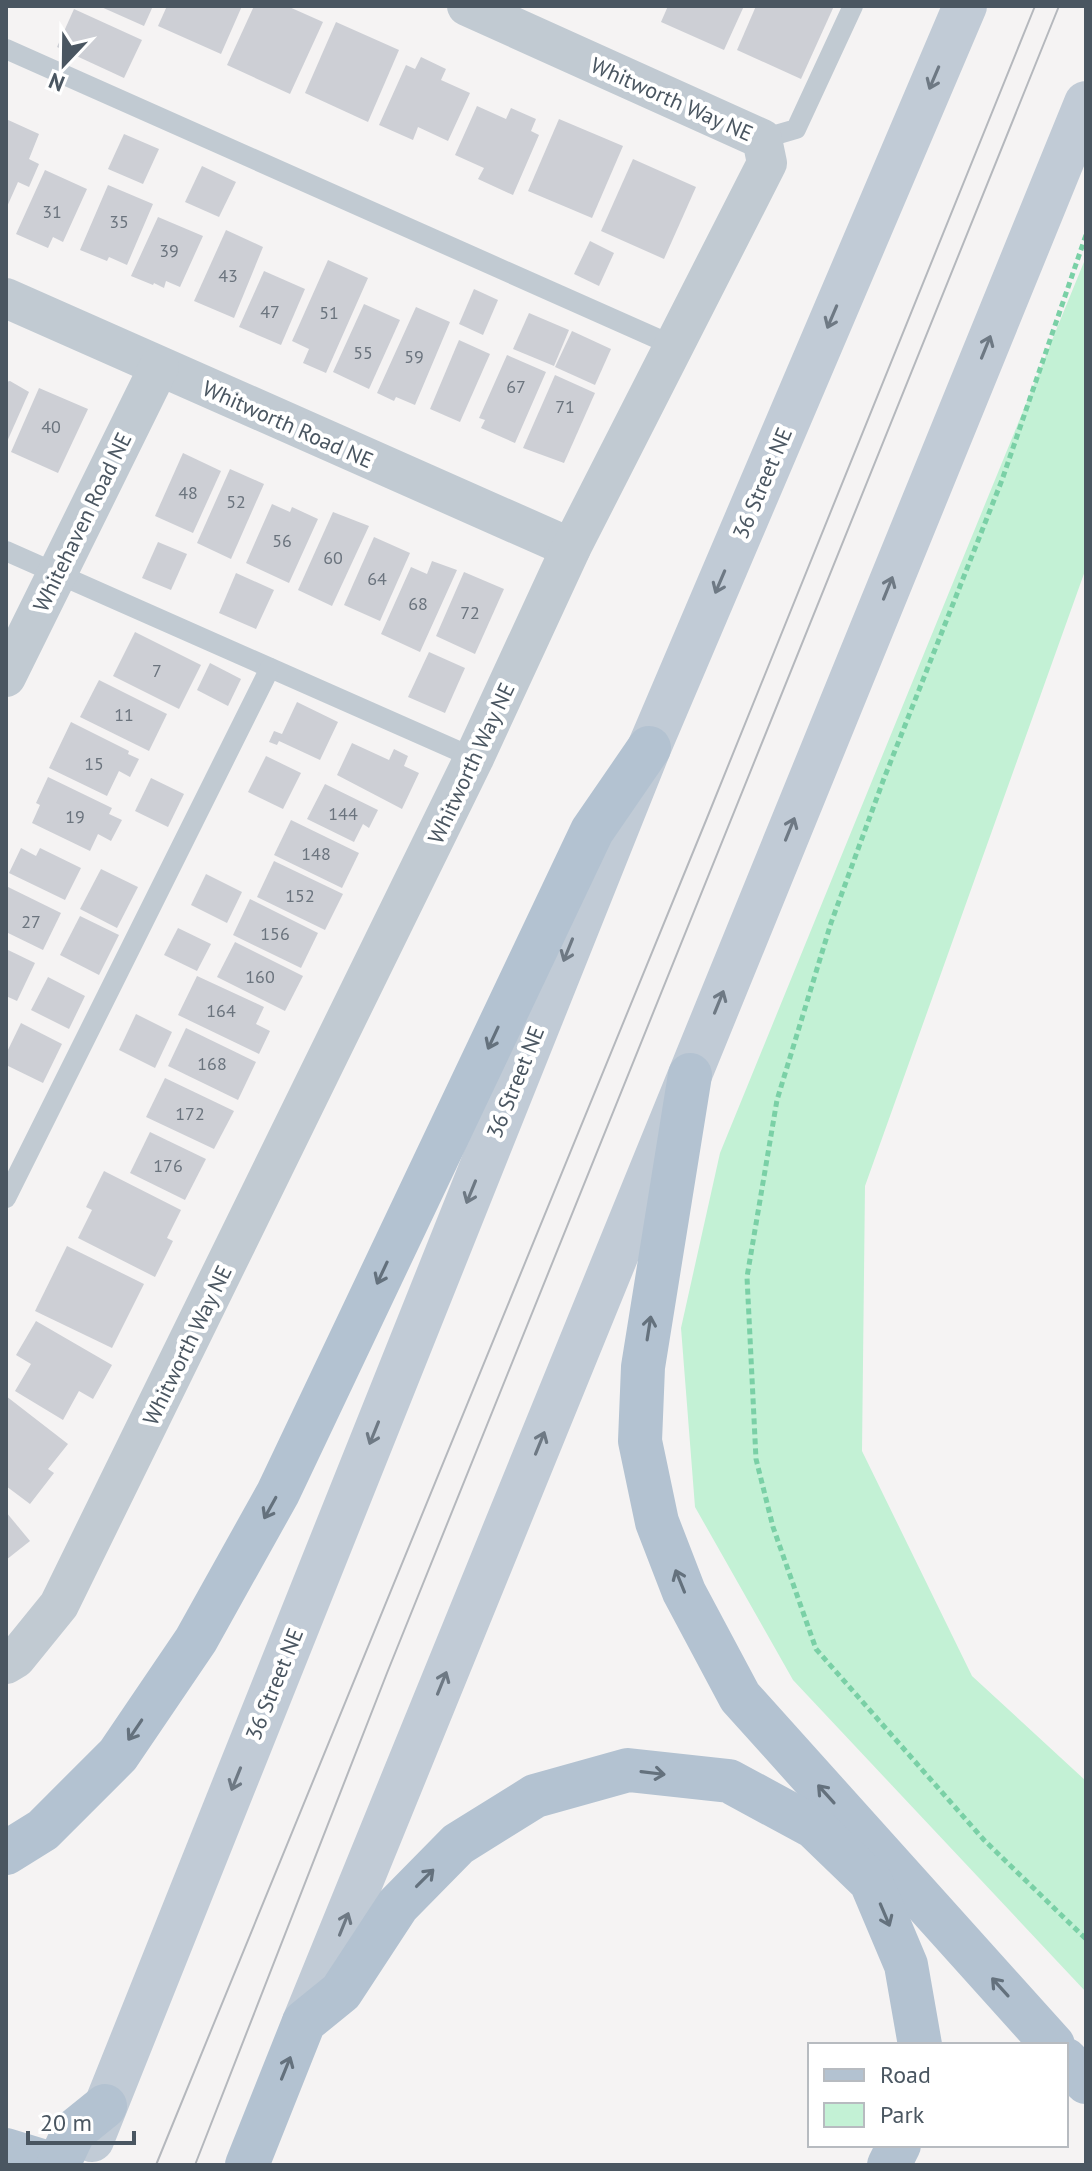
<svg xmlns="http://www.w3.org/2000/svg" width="1092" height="2171" font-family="'PT Sans',sans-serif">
<rect width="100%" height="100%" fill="#f5f3f3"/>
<polygon fill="#c3f1d5" points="1086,257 1086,568 865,1186 862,1451 972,1676 1086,1781 1086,1992 793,1680 695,1507 681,1328 720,1153"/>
<g fill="#cdcfd5">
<polygon points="99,6 153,6 144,26"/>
<polygon points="167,6 242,6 221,54 158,26"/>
<polygon points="254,6 287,6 323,22 290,94 227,65"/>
<polygon points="668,6 744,6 724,50 661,22"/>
<polygon points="756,6 834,6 801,79 737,50"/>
<polygon points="74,9 142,40 124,78 57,47"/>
<polygon points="336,22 399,50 368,122 305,93"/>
<polygon points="421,57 446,69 441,80 470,93 448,141 418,127 413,140 379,125 406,65 415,69"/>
<polygon points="477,106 506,119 511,108 536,119 531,131 539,135 513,195 478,179 484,168 455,155"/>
<polygon points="6,119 39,134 29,159 39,164 29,187 18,182 6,209"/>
<polygon points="559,119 623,146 592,218 528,191"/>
<polygon points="124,134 159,149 143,184 108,169"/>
<polygon points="633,159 696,187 664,259 601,231"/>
<polygon points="202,166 236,182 219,217 185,202"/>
<polygon points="45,170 87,189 63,242 53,237 48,248 16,234"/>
<polygon points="108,185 153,204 127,265 109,257 107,261 80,250"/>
<polygon points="158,217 203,236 180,287 166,281 164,288 154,283 153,285 131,276"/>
<polygon points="226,230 263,247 234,318 194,301"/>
<polygon points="590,241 614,253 599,286 574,274"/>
<polygon points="328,260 368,278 326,373 303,363 309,349 292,341"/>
<polygon points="264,271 305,289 281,345 239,327"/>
<polygon points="474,289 498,300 483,335 459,324"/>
<polygon points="364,304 400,320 369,389 333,372"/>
<polygon points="416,307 450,322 415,405 396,397 394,401 377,393"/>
<polygon points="529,313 569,330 554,366 513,349"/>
<polygon points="572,331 611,349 595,385 555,367"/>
<polygon points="459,340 490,354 460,422 430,409"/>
<polygon points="507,355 546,372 515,443 481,428 485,420 479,418"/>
<polygon points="555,375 595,393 564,463 523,448"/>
<polygon points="10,381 29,392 6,444 6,382"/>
<polygon points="39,388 88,409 58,473 11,452"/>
<polygon points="183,453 221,471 193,533 155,516"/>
<polygon points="230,469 264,484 231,559 197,543"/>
<polygon points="272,504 290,512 292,507 318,519 289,583 246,563"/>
<polygon points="333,512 369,526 332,606 298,590"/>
<polygon points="374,537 410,553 380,621 344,605"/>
<polygon points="158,542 187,554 171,590 142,578"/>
<polygon points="432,561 457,570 420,652 381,634 411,567 427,574"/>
<polygon points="464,572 504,589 475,654 436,636"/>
<polygon points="236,573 274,590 256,629 219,613"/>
<polygon points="135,632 201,665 179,709 113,676"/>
<polygon points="429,652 465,668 445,713 408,697"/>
<polygon points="210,663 241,679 228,706 197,690"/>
<polygon points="99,680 167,714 149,751 80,717"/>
<polygon points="297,702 338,722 320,760 279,741 277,745 269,742 274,731 282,734"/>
<polygon points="71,722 129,751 128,754 139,759 130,777 119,771 107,796 49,768"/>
<polygon points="352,743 389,760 394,749 408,756 404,766 419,773 402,809 337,775"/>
<polygon points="266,756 301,773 283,809 248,792"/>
<polygon points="48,777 112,808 109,814 122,820 111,841 98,834 90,851 32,823 40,805 36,803"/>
<polygon points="151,778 184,794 168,827 135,811"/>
<polygon points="325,784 378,810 369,828 363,824 354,842 307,819"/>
<polygon points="291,820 359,853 342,888 274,855"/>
<polygon points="21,848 36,856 40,848 81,868 65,900 9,873"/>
<polygon points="274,861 343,894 325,930 257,897"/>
<polygon points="101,869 138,887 117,928 80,909"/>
<polygon points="206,874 242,892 227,923 191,905"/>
<polygon points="6,886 61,913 43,950 6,932"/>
<polygon points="250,899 318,933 301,968 233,935"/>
<polygon points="80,916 119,935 99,975 60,955"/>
<polygon points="178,928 211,944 197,971 164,955"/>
<polygon points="235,942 303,976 285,1011 217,977"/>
<polygon points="6,949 35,963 17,1001 6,996"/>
<polygon points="197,976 264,1007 256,1024 270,1031 259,1054 178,1015"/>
<polygon points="48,977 85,996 69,1029 31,1010"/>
<polygon points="136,1014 172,1032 155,1068 119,1050"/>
<polygon points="21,1023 62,1044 43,1083 6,1065 6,1054"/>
<polygon points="186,1028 256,1062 238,1100 168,1066"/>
<polygon points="165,1078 234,1111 214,1149 146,1117"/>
<polygon points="150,1132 206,1159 185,1200 130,1173"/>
<polygon points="104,1171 181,1210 167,1238 173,1241 155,1277 78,1238 92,1210 86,1207"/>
<polygon points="67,1246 144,1284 112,1348 35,1311"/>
<polygon points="36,1321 112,1365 93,1399 79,1391 63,1420 15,1391 31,1364 16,1355"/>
<polygon points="6,1396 68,1444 48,1469 54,1473 30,1504 6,1486"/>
<polygon points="6,1512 30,1541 6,1560"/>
</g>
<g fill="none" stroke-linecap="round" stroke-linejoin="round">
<polyline stroke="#7ad0a6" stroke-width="5" stroke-dasharray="6 4" stroke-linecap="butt" points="1086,235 1002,480 883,781 831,923 777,1100 747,1277 756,1459 773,1527 816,1649 984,1840 1086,1939"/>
<g stroke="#c1cad2" stroke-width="20">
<polyline points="6,49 674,346"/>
<polyline points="762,139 796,129 853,6"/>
<polyline points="6,551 474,758"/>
<polyline points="6,1198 270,668"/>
</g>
<g stroke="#c1cad2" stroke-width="40">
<polyline points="6,298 571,548"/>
<polyline points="6,677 159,367"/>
<polyline points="6,1664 16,1658 59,1605 474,758 571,548 767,163 762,139 467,6"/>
</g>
<g stroke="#c1cbd6" stroke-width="44">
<polyline points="304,2022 1086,103"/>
<polyline points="92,2140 649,748 965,6"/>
</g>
<g stroke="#b3c2d1" stroke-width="44">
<polyline points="690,1075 643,1367 640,1441 657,1522 684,1592 740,1697 1053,2045"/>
<polyline points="6,1853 43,1830 118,1755 196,1640 278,1493 592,831 649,748"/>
<polyline points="1066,2060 1086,2082"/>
<polyline points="6,2150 55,2165"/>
<polyline points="58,2165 74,2131 105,2106"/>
<polyline points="247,2165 304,2022 341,1992 398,1905 458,1844 535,1796 628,1770 729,1781 814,1827 871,1882 906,1965 920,2045"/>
<polyline points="889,2165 899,2145"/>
</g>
<g stroke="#b5b8bd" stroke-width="2">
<polyline points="156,2165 707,818 1035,6"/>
<polyline points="195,2165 387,1673 1059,6"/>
</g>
</g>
<defs><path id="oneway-shaft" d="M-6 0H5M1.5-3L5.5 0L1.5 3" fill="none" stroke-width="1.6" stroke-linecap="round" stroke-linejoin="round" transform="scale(2)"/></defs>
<g stroke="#6e7984">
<use href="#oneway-shaft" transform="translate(934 78) rotate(113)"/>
<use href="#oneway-shaft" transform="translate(832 317) rotate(113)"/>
<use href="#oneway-shaft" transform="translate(986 347) rotate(-68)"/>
<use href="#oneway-shaft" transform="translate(720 582) rotate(113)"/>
<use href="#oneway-shaft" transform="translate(888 588) rotate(-68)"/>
<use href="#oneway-shaft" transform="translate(790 829) rotate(-68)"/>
<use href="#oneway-shaft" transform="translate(568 950) rotate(112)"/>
<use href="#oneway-shaft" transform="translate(719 1002) rotate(-68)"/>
<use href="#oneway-shaft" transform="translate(471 1192) rotate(112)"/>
<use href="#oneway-shaft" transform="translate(374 1433) rotate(112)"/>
<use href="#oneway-shaft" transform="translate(540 1443) rotate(-68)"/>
<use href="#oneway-shaft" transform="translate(442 1683) rotate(-68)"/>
<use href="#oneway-shaft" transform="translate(236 1779) rotate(112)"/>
<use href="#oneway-shaft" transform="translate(344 1924) rotate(-68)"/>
</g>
<g stroke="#64717d">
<use href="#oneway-shaft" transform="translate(493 1038) rotate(115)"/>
<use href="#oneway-shaft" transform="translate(382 1273) rotate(115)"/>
<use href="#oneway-shaft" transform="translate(649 1328) rotate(-81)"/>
<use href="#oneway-shaft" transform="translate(270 1508) rotate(119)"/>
<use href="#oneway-shaft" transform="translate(680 1581) rotate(-112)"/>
<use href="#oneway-shaft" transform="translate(135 1730) rotate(124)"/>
<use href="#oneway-shaft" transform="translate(653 1773) rotate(7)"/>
<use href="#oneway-shaft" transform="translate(826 1794) rotate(-132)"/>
<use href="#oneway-shaft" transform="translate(425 1878) rotate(-45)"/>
<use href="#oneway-shaft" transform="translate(885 1915) rotate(67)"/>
<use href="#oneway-shaft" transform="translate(1000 1987) rotate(-132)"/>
<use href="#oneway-shaft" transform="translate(286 2068) rotate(-68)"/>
</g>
<g text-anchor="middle" stroke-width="8" stroke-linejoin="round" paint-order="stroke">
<g font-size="18" fill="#6b747e">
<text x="52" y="218">31</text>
<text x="119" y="228">35</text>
<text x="169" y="257">39</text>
<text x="228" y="282">43</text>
<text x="270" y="318">47</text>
<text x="329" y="319">51</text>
<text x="363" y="359">55</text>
<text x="414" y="363">59</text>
<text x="516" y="393">67</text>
<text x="565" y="413">71</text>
<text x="51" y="433">40</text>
<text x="188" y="499">48</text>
<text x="236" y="508">52</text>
<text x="282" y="547">56</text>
<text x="333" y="564">60</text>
<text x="377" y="585">64</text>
<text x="418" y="610">68</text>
<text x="470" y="619">72</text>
<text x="157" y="677">7</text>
<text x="124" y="721">11</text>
<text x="94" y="770">15</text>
<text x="343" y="820">144</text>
<text x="75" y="823">19</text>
<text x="316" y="860">148</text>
<text x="300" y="902">152</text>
<text x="31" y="928">27</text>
<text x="275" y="940">156</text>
<text x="260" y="983">160</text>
<text x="221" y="1017">164</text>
<text x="212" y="1070">168</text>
<text x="190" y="1120">172</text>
<text x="168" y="1172">176</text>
</g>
<g font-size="22" fill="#4a5661" stroke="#fff">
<text transform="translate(672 99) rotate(24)" y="8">Whitworth Way NE</text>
<text transform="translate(288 424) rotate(24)" y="8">Whitworth Road NE</text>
<text transform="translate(762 483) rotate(-67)" y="8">36 Street NE</text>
<text transform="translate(82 522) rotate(-64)" y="8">Whitehaven Road NE</text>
<text transform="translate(471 763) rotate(-65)" y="8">Whitworth Way NE</text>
<text transform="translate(515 1082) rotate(-68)" y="8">36 Street NE</text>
<text transform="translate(187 1345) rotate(-64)" y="8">Whitworth Way NE</text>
<text transform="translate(274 1684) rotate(-68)" y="8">36 Street NE</text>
</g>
</g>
<rect width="1092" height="2171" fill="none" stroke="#4a5661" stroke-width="16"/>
<rect x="808" y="2043" width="260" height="104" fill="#ffffff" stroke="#b7bbc0" stroke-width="2"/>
<rect x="824" y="2069" width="40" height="12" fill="#b3c2d1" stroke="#b7bbc0" stroke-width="2"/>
<text x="880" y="2083" font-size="24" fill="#4a5661">Road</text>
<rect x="824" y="2103" width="40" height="24" fill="#c3f1d5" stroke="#b7bbc0" stroke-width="2"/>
<text x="880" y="2123" font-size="24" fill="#4a5661">Park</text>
<g transform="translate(64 64) rotate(202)" stroke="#ffffff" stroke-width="6" paint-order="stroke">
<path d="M0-6L14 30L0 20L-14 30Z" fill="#4a5661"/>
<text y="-12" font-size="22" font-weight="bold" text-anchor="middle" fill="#4a5661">N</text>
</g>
<path d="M28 2131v12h106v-12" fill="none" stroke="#4a5661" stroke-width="4"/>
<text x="40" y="2131" font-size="24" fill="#4a5661" stroke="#ffffff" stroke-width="6" paint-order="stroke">20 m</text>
</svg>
